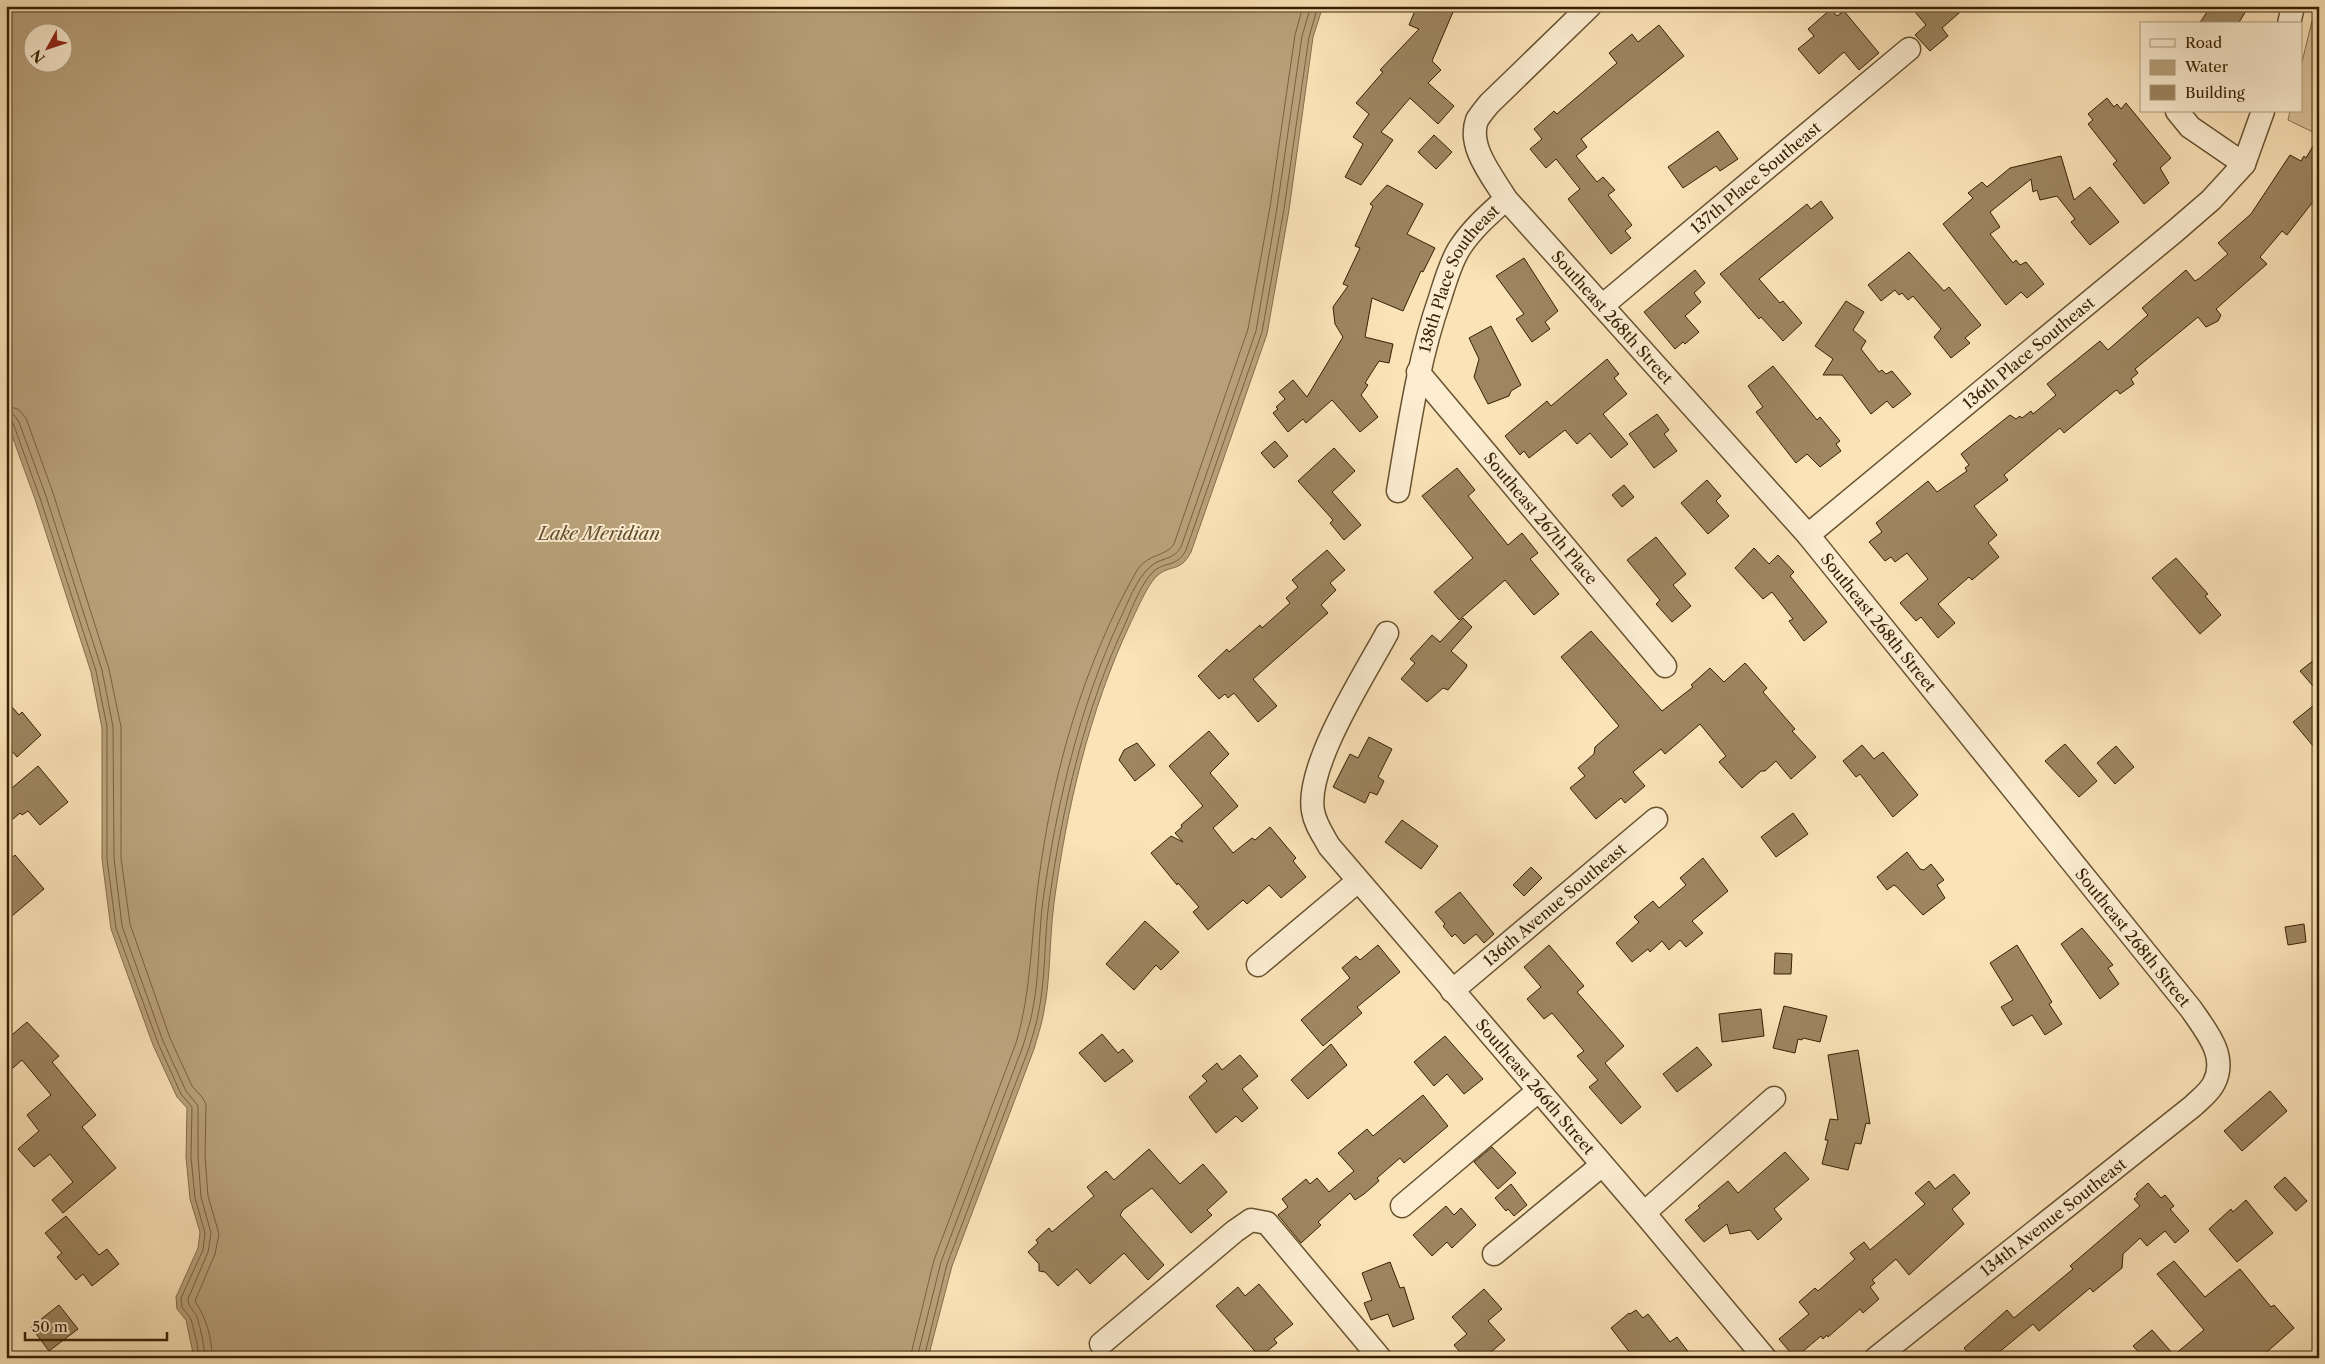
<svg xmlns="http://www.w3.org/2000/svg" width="2325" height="1364" font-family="'Libre Caslon Text',serif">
<rect width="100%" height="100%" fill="#fbe3b8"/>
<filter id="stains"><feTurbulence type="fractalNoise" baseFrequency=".004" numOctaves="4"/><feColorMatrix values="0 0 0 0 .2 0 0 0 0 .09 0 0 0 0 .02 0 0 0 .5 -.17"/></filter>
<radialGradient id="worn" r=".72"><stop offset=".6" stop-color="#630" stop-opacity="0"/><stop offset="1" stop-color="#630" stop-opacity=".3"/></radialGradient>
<polygon fill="#dac299" stroke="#88724e" points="2312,21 2319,25 2319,135 2288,120 2290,111 2301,111 2301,66"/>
<path fill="#b8a17a" stroke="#846e4a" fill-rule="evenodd" d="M6 6H1323L1313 37 1289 210 1267 334 1191 552C1180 573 1171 564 1158 575 1148 583 1136 612 1130 624 1089 712 1067 807 1054 903 1049 941 1051 979 1043 1016 1041 1027 1037 1038 1034 1049L952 1266 928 1358H194L186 1320 177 1309 176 1297 198 1248 200 1232 190 1199 186 1157 187 1108 177 1097 153 1045 111 929 102 859V728L91 672 35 499 6 419ZM32 32H62V62H32Z"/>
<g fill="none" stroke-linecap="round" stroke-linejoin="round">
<g stroke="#78613e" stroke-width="1">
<path d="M6 406 18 409 26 418 53 493 109 669 121 727V858L130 924 170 1038 192 1086 202 1097 206 1104 205 1156 208 1196 219 1234 215 1254 195 1301C206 1318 212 1337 212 1358"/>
<path d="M6 413 14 415 19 422 46 496 102 670 113 727 114 858 122 926 163 1041 186 1091 198 1106V1156L201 1197 211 1233 208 1252 188 1299C188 1307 194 1310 197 1317 201 1330 204 1344 205 1358"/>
<polyline points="6,420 13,423 40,498 96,671 107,727 107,859 116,928 158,1043 181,1094 192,1107 191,1157 195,1198 205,1233 203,1250 181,1298 182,1307 191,1319 197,1343 199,1358"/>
<path d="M910 1358 934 1260 1016 1043C1032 989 1031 933 1039 878 1053 772 1083 666 1136 572 1147 553 1166 557 1174 544L1248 329 1270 207 1295 35 1303 6"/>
<path d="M917 1358 941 1262 1023 1046C1026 1035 1030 1024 1032 1013 1040 976 1038 937 1043 900 1057 803 1079 708 1120 619 1128 603 1136 579 1150 567 1160 557 1173 561 1181 547L1256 331 1277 208 1302 36 1311 6"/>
<path d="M924 1358 947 1264 1029 1048C1032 1037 1036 1026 1038 1015 1046 978 1044 939 1049 902 1063 805 1084 711 1126 622 1132 608 1142 582 1153 572 1164 561 1177 568 1186 550L1262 332 1284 209 1309 37 1318 6"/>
</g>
</g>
<g fill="#9d8661" stroke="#372102">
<polygon points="1417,6 1439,6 1453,12 1432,61 1441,70 1428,83 1454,106 1438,124 1410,98 1381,132 1393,140 1361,185 1345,177 1363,144 1353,137 1369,114 1356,103 1383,72 1380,70 1419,29 1409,25"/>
<polygon points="1910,6 1967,6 1942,28 1948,36 1930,51 1915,35 1926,25"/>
<polygon points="2211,6 2249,6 2238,24 2199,24"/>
<polygon points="1831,9 1837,16 1844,11 1879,53 1859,70 1844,52 1819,74 1798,49 1814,36 1808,29"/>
<polygon points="1659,25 1684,56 1581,139 1587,147 1576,156 1597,182 1603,177 1615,190 1608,195 1632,225 1625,231 1631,238 1611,254 1568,199 1580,189 1556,159 1546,168 1530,149 1542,139 1534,129 1554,111 1557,114 1617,63 1609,53 1632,34 1638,42"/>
<polygon points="2107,98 2114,107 2117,104 2121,109 2126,103 2171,158 2160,168 2169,183 2144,204 2113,164 2117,161 2088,124 2093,120 2088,114"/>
<polygon points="1718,131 1738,159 1720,171 1716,166 1683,188 1668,167"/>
<polygon points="1434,135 1452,152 1436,169 1418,152"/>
<polygon points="2319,136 2319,194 2287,235 2282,231 2260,257 2267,264 2216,309 2221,315 2218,321 2206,327 2198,317 2135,369 2138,373 2131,379 2134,384 2120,394 2117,390 2115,391 2064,433 2060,428 2004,475 2008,480 1974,506 1997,535 1988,543 1999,557 1972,580 1969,577 1938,604 1955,623 1938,638 1921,617 1916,621 1900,603 1928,579 1907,553 1895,562 1891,557 1885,561 1869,542 1882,532 1876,523 1928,481 1937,492 1967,471 1965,468 1969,465 1961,454 2010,415 2016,419 2020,416 2022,418 2031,411 2033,414 2056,395 2047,384 2100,341 2108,350 2148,315 2142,308 2186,270 2195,281 2200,278 2228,254 2218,243 2251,214 2290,155 2301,161 2304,156 2306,158"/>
<polygon points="2061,156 2074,200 2090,187 2119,222 2090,245 2071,222 2075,219 2057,196 2040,200 2037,190 2033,192 2031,179 1990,212 2000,227 1990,234 2013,263 2016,260 2020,265 2026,262 2044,284 2027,298 2021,292 2006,305 1943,224 1973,198 1968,193 1982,182 1987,187 2010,168"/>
<polygon points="1387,185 1423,204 1407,234 1435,248 1423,272 1421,271 1403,311 1372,298 1365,337 1393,344 1389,363 1379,361 1365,383 1368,385 1361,395 1378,417 1360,432 1332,400 1306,423 1303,419 1288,432 1273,413 1278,409 1276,407 1285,399 1279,392 1293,380 1307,397 1343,337 1335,324 1333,307 1348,286 1343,284 1360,248 1355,246 1373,206 1370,204"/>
<polygon points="1821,201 1833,218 1759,279 1780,303 1783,301 1802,323 1783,341 1761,317 1759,319 1720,274 1807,204 1811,209"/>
<polygon points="1909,252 1944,291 1949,287 1981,325 1965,338 1970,343 1951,358 1934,337 1941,329 1913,296 1908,300 1902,293 1899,295 1895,290 1881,301 1868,285"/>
<polygon points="1524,258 1558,311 1545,322 1550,329 1532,342 1516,319 1524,314 1496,276"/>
<polygon points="1695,270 1705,283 1694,293 1701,302 1685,316 1699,332 1685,344 1683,342 1675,349 1644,312"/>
<polygon points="1846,301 1864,312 1853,330 1866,341 1861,349 1879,372 1882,370 1886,374 1892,371 1911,394 1893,408 1887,401 1871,414 1842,375 1823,375 1833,359 1815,346"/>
<polygon points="1491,326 1521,385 1511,391 1509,396 1488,404 1474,377 1479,359 1469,338"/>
<polygon points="1607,359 1619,374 1614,378 1627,394 1603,414 1628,444 1611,458 1590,433 1577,444 1565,430 1529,458 1524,451 1520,455 1505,436 1547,401 1551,406"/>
<polygon points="1773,366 1817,420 1820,417 1840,441 1836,444 1841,451 1820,467 1807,454 1796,463 1756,412 1763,407 1748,386"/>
<polygon points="1657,414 1669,430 1664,434 1677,451 1654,468 1629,434"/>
<polygon points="1275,441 1288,456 1274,468 1261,453"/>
<polygon points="1334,448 1355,471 1332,492 1361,525 1344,540 1330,523 1333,520 1298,481"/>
<polygon points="1457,468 1475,490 1468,496 1508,545 1522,533 1538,553 1530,559 1559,594 1534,615 1505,580 1459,620 1434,592 1473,558 1422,496"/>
<polygon points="1707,480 1721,496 1716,501 1729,516 1708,534 1681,503"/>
<polygon points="1624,485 1634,497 1622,507 1612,495"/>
<polygon points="1656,537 1686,574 1673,585 1691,606 1672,622 1656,604 1660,600 1627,560"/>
<polygon points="1754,548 1769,564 1778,555 1794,572 1790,576 1827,622 1804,641 1789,621 1793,619 1772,592 1763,599 1735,568"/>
<polygon points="1327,550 1345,570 1330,583 1336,590 1321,605 1328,613 1253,679 1277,706 1258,722 1234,693 1228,698 1225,694 1219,699 1198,676 1227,649 1229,652 1260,625 1262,628 1290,603 1286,598 1298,587 1292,580"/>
<polygon points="2176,558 2208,594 2205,596 2221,615 2200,634 2152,578"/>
<polygon points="1463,618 1472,627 1451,651 1467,665 1466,668 1448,690 1443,688 1427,702 1401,679 1415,663 1410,659 1432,635 1440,642"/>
<polygon points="1591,631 1662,711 1693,687 1691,685 1710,668 1724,682 1745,663 1767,688 1763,692 1795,729 1792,731 1816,757 1791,779 1776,761 1765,771 1761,771 1742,788 1719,762 1726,756 1700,724 1665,754 1661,749 1633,772 1645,786 1625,803 1621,798 1596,819 1570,788 1585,776 1578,768 1594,754 1595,747 1619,726 1561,657"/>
<polygon points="2319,656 2319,693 2300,671"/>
<polygon points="6,700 19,715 22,712 41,735 17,757 6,744"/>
<polygon points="2319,701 2319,753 2293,722"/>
<polygon points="1209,731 1229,754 1210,773 1238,806 1213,828 1233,853 1252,838 1255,840 1270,827 1296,858 1293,861 1306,877 1281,898 1269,885 1247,904 1243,900 1208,930 1193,912 1199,907 1178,883 1177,885 1151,853 1171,836 1183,842 1175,833 1182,827 1181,825 1203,806 1169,766"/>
<polygon points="1369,737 1392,749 1378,777 1384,781 1377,795 1370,792 1365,803 1333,787 1350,754 1358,758"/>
<polygon points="1137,743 1155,765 1135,781 1119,760 1124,750"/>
<polygon points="2065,744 2097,781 2079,797 2045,761"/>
<polygon points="1862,745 1874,759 1883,752 1918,795 1893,817 1860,774 1856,777 1843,761"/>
<polygon points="2116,746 2134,767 2115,784 2097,763"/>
<polygon points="38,766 68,802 40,825 28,811 22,815 20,813 6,825 6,793"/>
<polygon points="1793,813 1808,834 1776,857 1761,837"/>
<polygon points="1402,820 1438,846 1421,869 1385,842"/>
<polygon points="1907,852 1920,869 1924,870 1931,864 1944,880 1937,885 1945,898 1923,915 1897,887 1894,885 1887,890 1877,877"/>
<polygon points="15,855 44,889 6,921 6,863"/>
<polygon points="1703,858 1728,891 1692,921 1703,933 1686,947 1680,940 1669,950 1662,941 1650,952 1648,949 1632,962 1616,943 1639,922 1634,917 1653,901 1659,908 1686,885 1680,878"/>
<polygon points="1531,867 1542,878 1524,896 1513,885"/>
<polygon points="1460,892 1494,934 1484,943 1476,934 1464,944 1455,934 1452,937 1443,926 1445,924 1435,912"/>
<polygon points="1145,921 1179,952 1161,970 1156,965 1134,990 1106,964"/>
<polygon points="2304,924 2306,942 2288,945 2285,927"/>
<polygon points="2082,928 2113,965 2108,968 2119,984 2100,999 2061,944"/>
<polygon points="1378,945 1400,972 1357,1007 1362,1013 1323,1046 1301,1020 1350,978 1342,968 1356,956 1360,960"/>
<polygon points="1549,945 1584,986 1577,992 1624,1046 1605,1063 1641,1107 1621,1124 1589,1087 1598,1080 1577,1056 1584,1051 1552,1013 1544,1019 1527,999 1541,987 1524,967"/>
<polygon points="2017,945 2052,1002 2049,1004 2062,1024 2045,1035 2032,1015 2013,1026 2001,1007 2013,1000 1990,963"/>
<polygon points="1775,953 1792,954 1791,974 1774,974"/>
<polygon points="1784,1006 1827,1016 1820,1042 1803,1038 1802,1040 1798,1039 1795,1053 1773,1048"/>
<polygon points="1761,1009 1764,1036 1722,1042 1719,1014"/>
<polygon points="27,1022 59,1056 52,1062 96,1115 82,1127 116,1168 63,1213 52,1200 73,1182 50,1154 34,1167 18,1149 39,1131 27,1115 51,1095 22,1060 6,1074 6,1040"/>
<polygon points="1102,1034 1118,1053 1123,1049 1133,1061 1105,1082 1079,1053"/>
<polygon points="1445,1036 1483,1079 1464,1094 1447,1074 1434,1086 1414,1062"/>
<polygon points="1331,1044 1347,1065 1308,1099 1291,1080"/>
<polygon points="1697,1047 1712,1065 1677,1092 1663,1074"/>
<polygon points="1858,1050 1870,1124 1866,1123 1861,1144 1855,1143 1848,1170 1822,1164 1828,1140 1825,1140 1830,1119 1838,1120 1828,1055"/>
<polygon points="1240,1055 1258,1076 1242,1089 1258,1108 1242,1122 1236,1116 1216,1133 1189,1097 1207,1081 1202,1076 1217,1063 1222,1070"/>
<polygon points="2270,1091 2287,1111 2242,1151 2224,1131"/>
<polygon points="1423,1095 1448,1126 1404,1163 1400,1158 1377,1178 1379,1181 1364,1194 1355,1200 1350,1193 1318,1222 1321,1225 1301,1243 1278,1215 1288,1207 1282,1199 1306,1179 1310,1184 1317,1178 1329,1192 1354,1171 1338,1153 1367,1129 1373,1136"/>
<polygon points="1492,1147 1516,1173 1498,1189 1474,1162"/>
<polygon points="1149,1149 1180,1184 1203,1164 1227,1192 1207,1210 1212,1215 1191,1233 1152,1188 1123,1210 1120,1215 1164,1265 1148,1280 1124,1253 1090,1284 1077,1269 1058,1286 1045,1272 1039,1271 1039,1264 1028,1252 1038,1243 1036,1240 1049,1228 1052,1232 1094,1196 1087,1187 1106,1171 1114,1180"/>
<polygon points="1785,1152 1809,1179 1774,1209 1782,1219 1758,1240 1750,1230 1730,1234 1727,1224 1704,1242 1685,1220 1700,1208 1698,1206 1728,1181 1738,1193"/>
<polygon points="1954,1174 1970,1193 1952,1209 1964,1224 1909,1275 1896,1259 1872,1280 1875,1283 1870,1287 1879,1299 1863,1313 1860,1309 1828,1337 1827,1335 1823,1339 1821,1336 1795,1358 1779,1339 1809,1314 1799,1302 1815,1288 1818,1291 1855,1259 1850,1253 1864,1242 1870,1250 1925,1204 1915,1193 1929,1181 1935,1189"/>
<polygon points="2285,1177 2307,1201 2296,1211 2274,1187"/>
<polygon points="2148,1183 2161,1198 2165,1195 2174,1206 2170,1209 2189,1231 2175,1243 2165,1231 2147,1246 2140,1238 2123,1254 2122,1268 2093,1292 2090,1288 2039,1331 2033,1324 1992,1358 1972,1358 1964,1348 2007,1310 2014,1318 2073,1269 2070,1266 2140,1206 2134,1199 2138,1196 2136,1194"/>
<polygon points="1511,1184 1527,1205 1514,1216 1508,1209 1506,1211 1495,1198"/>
<polygon points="2246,1200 2273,1233 2237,1262 2209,1229 2231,1209 2233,1212"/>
<polygon points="1446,1206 1454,1215 1461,1208 1476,1225 1452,1248 1447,1242 1432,1256 1413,1235"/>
<polygon points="66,1216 99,1255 107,1249 119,1264 92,1286 83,1274 76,1280 57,1257 62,1253 45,1233"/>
<polygon points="2174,1261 2205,1297 2240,1269 2271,1307 2274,1305 2294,1328 2260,1358 2144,1358 2133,1346 2152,1330 2174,1355 2204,1330 2157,1274"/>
<polygon points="1390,1262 1400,1288 1404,1287 1414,1319 1393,1327 1388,1314 1371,1320 1364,1303 1372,1300 1362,1273"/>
<polygon points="1259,1284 1293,1324 1274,1339 1277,1343 1260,1357 1216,1306 1238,1287 1245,1296"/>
<polygon points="1484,1289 1502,1309 1488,1321 1505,1340 1484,1358 1465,1358 1454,1345 1467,1334 1452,1317"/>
<polygon points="59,1305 78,1329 49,1351 31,1327"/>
<polygon points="1636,1310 1643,1318 1648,1314 1670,1342 1677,1337 1693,1358 1634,1358 1611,1328 1629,1313 1630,1314"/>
</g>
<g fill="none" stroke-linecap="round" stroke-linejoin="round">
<g stroke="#685230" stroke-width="25">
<g id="minor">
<polyline points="2289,24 2293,6"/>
<polyline points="2177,111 2190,127 2244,164"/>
<path id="s1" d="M1506 199 1808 535 2191 1009C2206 1031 2228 1056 2214 1083 2210 1092 2200 1099 2193 1106L1876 1358"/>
<path id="s2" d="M1602 306 1909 49"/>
<path id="s3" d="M1418 372 1665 666"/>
<path id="s4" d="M1398 491C1409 426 1418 361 1440 298 1445 282 1450 264 1459 249 1472 229 1488 215 1506 199 1493 177 1467 147 1477 120 1480 115 1485 109 1489 104L1590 6"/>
<path id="s5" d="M1808 535 2174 232 2211 200 2244 164 2263 111"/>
<path id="s6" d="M1387 633C1365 674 1305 766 1313 811 1315 824 1323 835 1329 846L1644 1213 1765 1358"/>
<polyline points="1258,965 1358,881"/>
<path id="s7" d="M1452 991 1656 819"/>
<polyline points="1402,1206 1538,1091"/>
<polyline points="1644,1213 1774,1098"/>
<polyline points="1494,1254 1602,1165"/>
<polyline points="1101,1344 1235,1231 1251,1220 1267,1223 1380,1358"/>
</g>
</g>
<use href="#minor" stroke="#fcedd1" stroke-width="22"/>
</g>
<g text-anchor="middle" stroke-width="4" stroke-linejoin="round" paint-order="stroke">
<g font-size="16" fill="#372102" stroke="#fcedd1">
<text dy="6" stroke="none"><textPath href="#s2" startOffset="200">137th Place Southeast</textPath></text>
<text dy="6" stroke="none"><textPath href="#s4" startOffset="224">138th Place Southeast</textPath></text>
<text dy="6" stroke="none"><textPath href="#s1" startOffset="159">Southeast 268th Street</textPath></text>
<text dy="6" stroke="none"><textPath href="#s5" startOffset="286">136th Place Southeast</textPath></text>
<text dy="6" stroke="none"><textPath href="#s3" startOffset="191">Southeast 267th Place</textPath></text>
<text dy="6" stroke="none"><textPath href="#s1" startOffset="564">Southeast 268th Street</textPath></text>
<text dy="6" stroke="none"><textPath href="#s7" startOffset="134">136th Avenue Southeast</textPath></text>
<text dy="6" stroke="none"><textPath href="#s1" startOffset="969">Southeast 268th Street</textPath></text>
<text dy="6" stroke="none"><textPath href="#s6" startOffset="551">Southeast 266th Street</textPath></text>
<text transform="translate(2053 1217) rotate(-38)" y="6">134th Avenue Southeast</text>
</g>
<g font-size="18" font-style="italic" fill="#644e2c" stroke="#fcedd1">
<text x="599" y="540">Lake Meridian</text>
</g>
</g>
<rect width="2325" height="1364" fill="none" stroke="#fbe3b8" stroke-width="25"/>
<rect x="8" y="8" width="2310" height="1349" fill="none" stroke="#372102" stroke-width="2.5"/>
<rect x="12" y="12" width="2300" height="1339" fill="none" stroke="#372102"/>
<rect x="2140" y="22" width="162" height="90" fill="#fcedd1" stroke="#ad9b7e"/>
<rect x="2150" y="39" width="25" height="8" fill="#fcedd1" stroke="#ad9b7e"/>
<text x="2185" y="48" font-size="15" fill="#372102">Road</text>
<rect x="2150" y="60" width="25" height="15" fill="#b8a17a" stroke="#ad9b7e"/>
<text x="2185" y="72" font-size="15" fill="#372102">Water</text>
<rect x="2150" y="85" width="25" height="15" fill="#9d8661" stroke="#ad9b7e"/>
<text x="2185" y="98" font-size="15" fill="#372102">Building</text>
<g transform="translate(48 48) rotate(230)"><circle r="24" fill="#fcedd1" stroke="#ad9b7e"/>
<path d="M0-4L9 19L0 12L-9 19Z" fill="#8f2418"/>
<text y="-8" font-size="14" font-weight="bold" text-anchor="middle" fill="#372102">N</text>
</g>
<path d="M25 1332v8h142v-8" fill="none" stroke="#372102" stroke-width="2.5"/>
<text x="32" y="1332" font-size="15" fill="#372102" stroke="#fcedd1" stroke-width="4" paint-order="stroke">50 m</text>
<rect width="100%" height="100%" filter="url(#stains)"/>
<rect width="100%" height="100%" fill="url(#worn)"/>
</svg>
